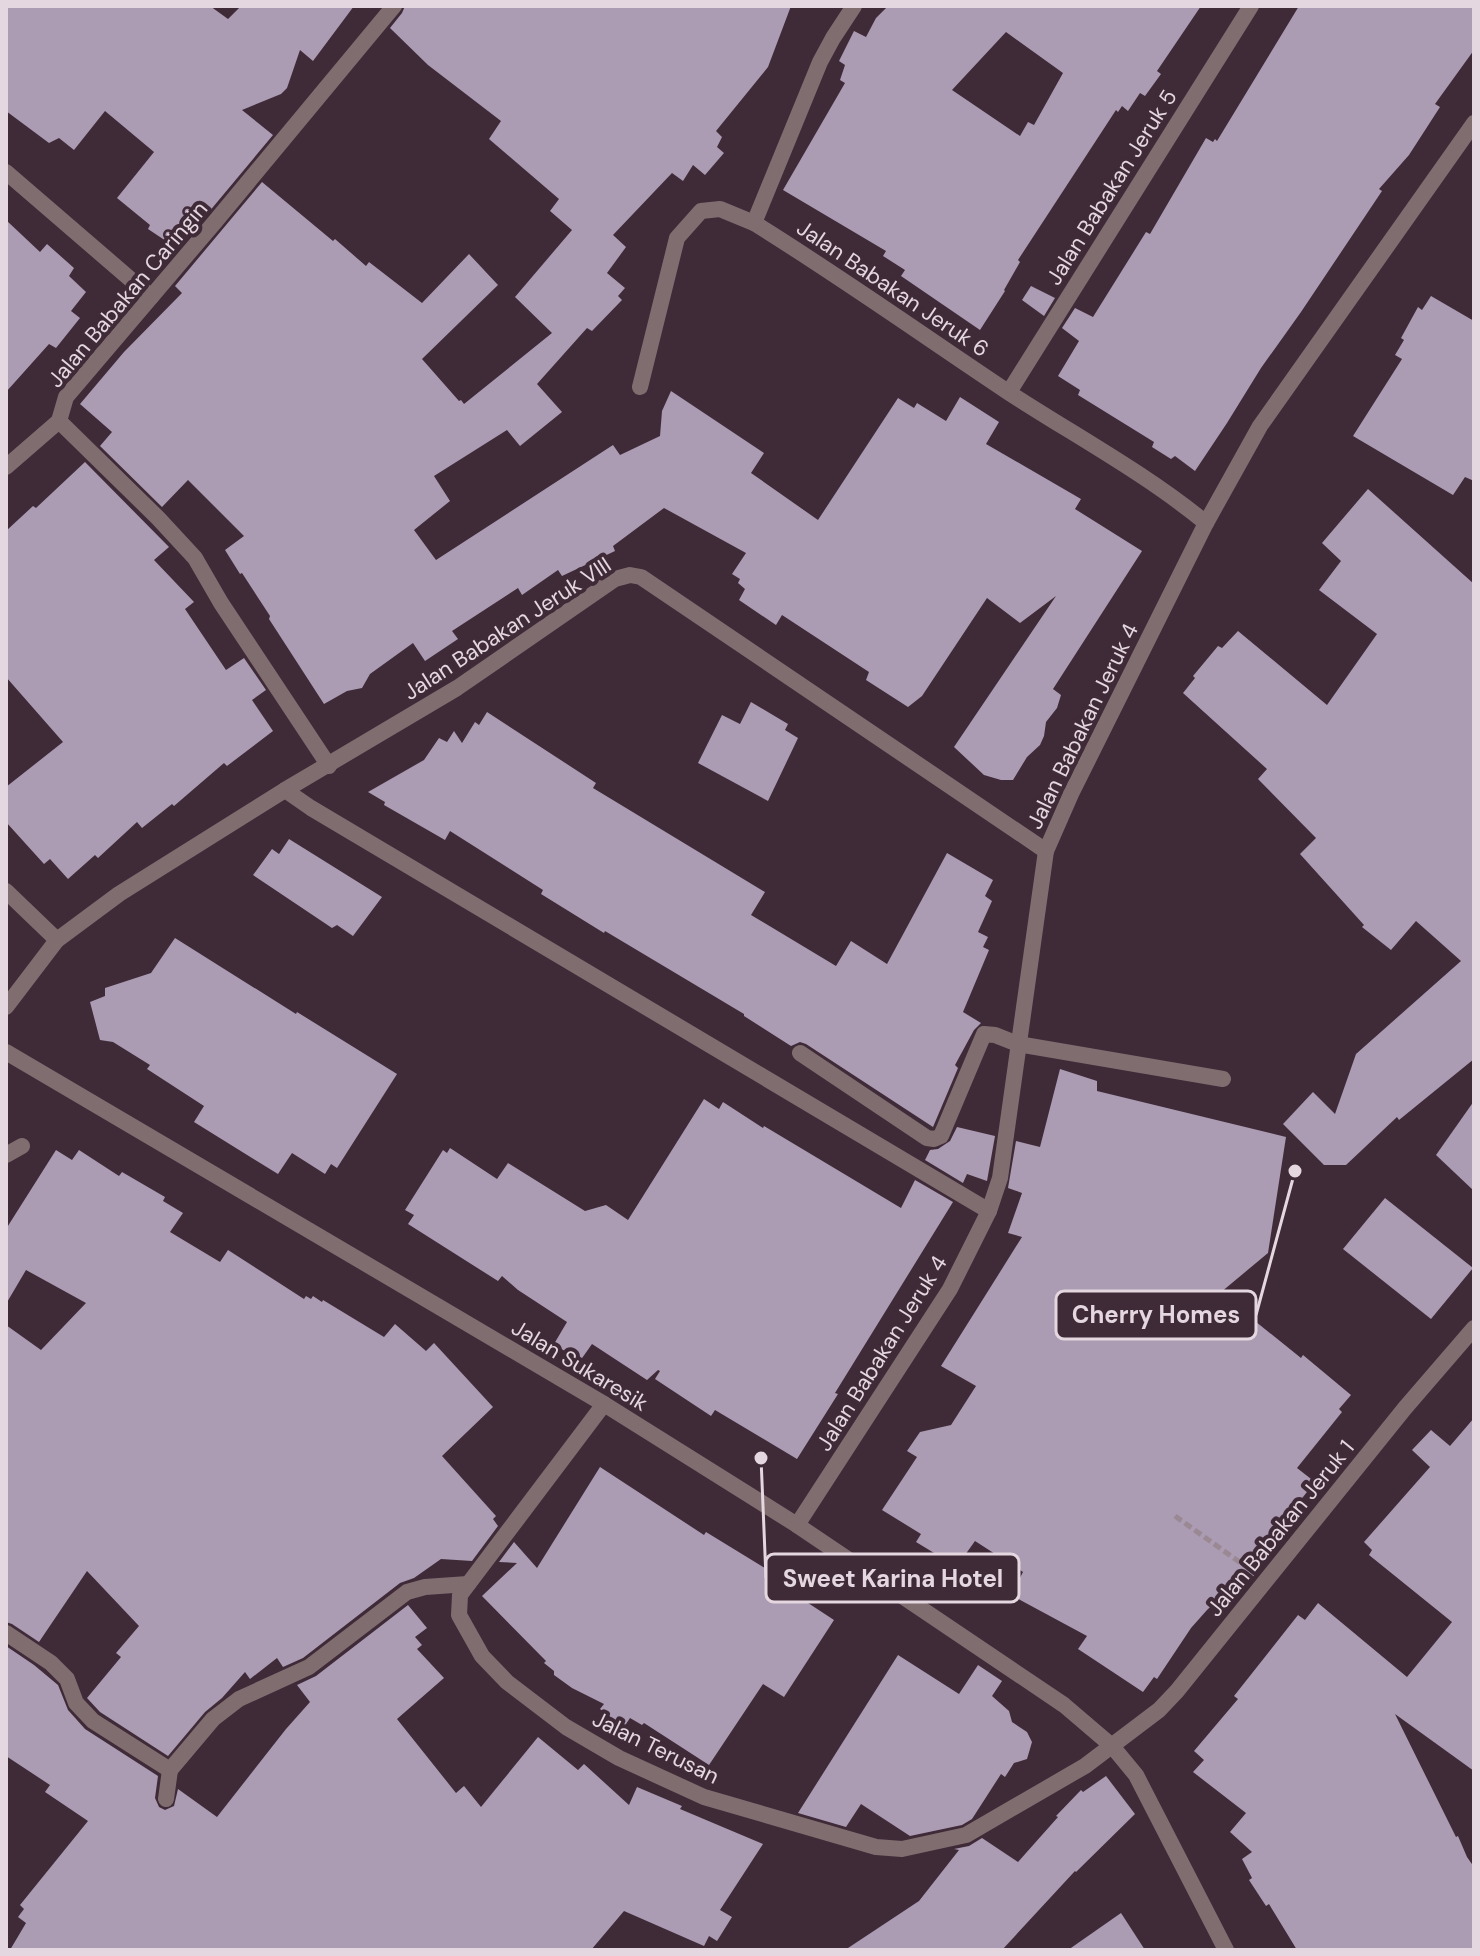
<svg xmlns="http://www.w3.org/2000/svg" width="1480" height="1956" font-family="'DM Sans',sans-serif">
<rect width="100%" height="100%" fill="#3f2a38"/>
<g fill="#ab9bb3" fill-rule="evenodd">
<polygon points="6,6 210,6 228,19 241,6 354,6 313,61 300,50 287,88 281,94 242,110 273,135 178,249 148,229 150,225 117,198 154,152 105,111 74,150 59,138 49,143 6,111"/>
<polygon points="405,6 791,6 768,67 716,131 722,137 717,147 724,153 705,175 693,165 683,181 672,173 613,235 626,247 607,273 625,288 618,296 622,300 592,331 587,328 537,384 562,412 520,446 507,430 434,476 450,501 414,530 436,560 613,445 620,455 660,436 662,411 671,391 764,453 751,473 818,520 898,398 914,408 917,403 946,421 960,397 999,422 986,444 1081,499 1075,509 1142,551 1053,689 1061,695 1057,708 1046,722 1044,736 1040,745 1027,757 1013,780 1001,780 984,775 954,747 1056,596 1020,623 987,598 922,696 908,707 866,680 869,672 782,615 776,625 739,600 745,589 738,583 740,579 732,574 746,553 664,508 613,546 615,551 562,576 558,570 522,595 518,588 452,631 458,639 425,661 413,643 370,674 362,688 347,691 324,704 269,619 270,616 242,573 240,574 225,550 244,536 188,480 162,507 100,446 112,432 80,404 124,352 182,293 175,286 262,182 333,241 335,239 366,266 369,262 422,303 469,254 498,285 422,359 459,401 461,400 464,404 552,333 515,297 572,230 550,211 559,199 489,139 501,121 428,65 390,28 402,13"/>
<path d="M888 6H1201L1157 71 1161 74 1145 96 1140 93 1128 111 1122 106 1118 112 1116 110 1018 260 1020 262 1004 290 1005 291 980 330 901 276 905 270 883 256 886 251 783 190 845 83 840 80 845 65 839 61 854 31 866 37 876 18ZM1006 32 1063 73 1034 125 1028 122 1020 136 952 90Z"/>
<polygon points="1299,6 1474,6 1474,50 1435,104 1440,107 1409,155 1379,189 1382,191 1301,312 1261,368 1227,423 1195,471 1175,456 1171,459 1152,447 1154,442 1078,395 1080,390 1058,376 1079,341 1062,328 1075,308 1093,317 1146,232 1150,234 1206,138 1213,142 1215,139 1217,141"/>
<polygon points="6,220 40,252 47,244 74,268 69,276 86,292 71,311 80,318 56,348 49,344 6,392"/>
<polygon points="1031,286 1055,298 1044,316 1022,300"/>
<polygon points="1431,296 1474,321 1474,481 1465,477 1453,495 1353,436 1402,359 1395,355 1404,340 1401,338 1418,307 1422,310"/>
<polygon points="85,462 169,547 154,560 194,602 185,609 226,670 244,658 266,690 252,700 273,731 227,766 224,763 174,806 172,804 142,828 137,822 98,858 95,855 68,879 50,859 44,864 6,822 6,787 63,742 6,677 6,531 33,506 36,508"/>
<polygon points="1368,489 1474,584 1474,1059 1399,1120 1397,1117 1346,1165 1324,1165 1283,1124 1313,1092 1335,1114 1356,1054 1461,961 1416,921 1391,950 1362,927 1364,925 1300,854 1316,838 1258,779 1267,769 1183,693 1195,678 1193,676 1218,646 1222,648 1238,631 1327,705 1377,634 1319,590 1341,561 1322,543"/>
<polygon points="751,702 788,724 785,730 798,738 768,801 698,763 722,715 740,724"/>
<polygon points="487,712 596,783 593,788 765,892 751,915 836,966 851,941 887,964 947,853 993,880 985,896 992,901 978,932 988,937 983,947 989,950 963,1012 981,1023 974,1030 955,1065 958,1068 933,1127 806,1044 800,1042 791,1046 744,1016 744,1014 605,931 604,933 541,894 543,890 450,831 445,840 384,805 385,802 368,792 424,760 439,738 447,742 454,731 462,743 475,722 479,725"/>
<polygon points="289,839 382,897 353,936 337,925 332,928 253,875 272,849 279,854"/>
<polygon points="175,938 296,1014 297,1012 397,1074 337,1168 331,1164 325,1174 292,1153 278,1174 194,1122 204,1106 147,1069 150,1065 113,1042 100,1040 90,1002 105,996 105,988 151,973"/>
<polygon points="1060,1069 1097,1081 1097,1091 1286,1137 1268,1253 1220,1293 1301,1358 1303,1355 1351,1395 1339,1409 1342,1412 1297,1468 1315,1482 1295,1507 1277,1521 1291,1531 1235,1598 1227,1591 1207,1610 1191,1628 1157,1679 1154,1677 1143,1692 1078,1649 1087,1636 1011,1595 1023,1572 975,1541 965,1555 944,1559 916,1542 921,1534 882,1510 917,1457 907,1451 920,1432 951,1425 976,1386 941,1366 1022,1237 1008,1233 1022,1193 1008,1188 1016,1141 1040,1147"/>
<polygon points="704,1099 719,1109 723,1102 763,1128 764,1126 901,1208 915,1180 953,1202 835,1393 838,1394 797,1459 715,1410 711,1416 655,1379 660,1371 658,1370 647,1380 592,1344 580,1361 554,1344 567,1322 518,1290 502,1276 498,1281 408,1224 414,1215 405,1210 443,1150 447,1153 450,1148 497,1179 508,1163 585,1211 606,1205 628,1220"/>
<polygon points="1474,1101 1474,1191 1436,1155"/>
<polygon points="957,1127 995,1136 987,1181 967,1174 963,1183 925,1160 930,1150 938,1149 950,1141"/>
<polygon points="56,1150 72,1160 79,1150 119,1176 122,1172 165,1197 163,1201 183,1213 170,1232 220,1262 228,1250 304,1299 306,1296 311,1299 313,1296 322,1302 323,1300 384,1337 395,1324 426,1351 434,1343 493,1407 442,1456 496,1516 493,1519 498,1526 472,1561 441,1559 414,1578 400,1583 303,1658 283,1667 277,1658 250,1679 245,1672 222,1698 205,1712 168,1756 100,1712 87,1698 121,1657 116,1653 139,1626 87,1571 39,1642 12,1624 6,1622 6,1325 41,1350 86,1303 26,1270 6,1304 6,1229"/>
<polygon points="1385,1198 1473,1268 1431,1319 1343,1249"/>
<polygon points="1474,1418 1474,1771 1395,1714 1456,1837 1458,1836 1467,1857 1474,1867 1474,1950 1297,1950 1269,1904 1266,1906 1249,1880 1252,1878 1242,1859 1252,1852 1230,1832 1246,1813 1193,1772 1204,1760 1194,1751 1238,1699 1234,1696 1298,1615 1305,1620 1318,1603 1407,1677 1452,1622 1369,1555 1372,1550 1364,1542 1430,1467 1412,1450 1431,1430 1450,1446"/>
<polygon points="600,1467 704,1535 706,1532 773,1573 770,1578 834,1620 784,1697 763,1684 709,1765 644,1723 642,1725 630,1718 624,1727 600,1709 604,1704 572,1688 554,1675 554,1671 544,1663 546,1661 482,1596 517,1563 499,1562 514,1542 537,1568"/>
<polygon points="408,1605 427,1628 415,1637 422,1645 417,1649 444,1678 397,1719 456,1793 464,1786 481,1807 538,1737 578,1770 584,1764 629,1805 637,1787 682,1806 680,1809 763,1844 720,1910 732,1917 717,1941 709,1936 704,1946 624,1911 591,1950 10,1950 26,1923 18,1917 24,1909 20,1905 88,1821 45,1792 50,1785 6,1756 6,1646 34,1665 58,1685 68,1710 85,1729 158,1776 155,1798 159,1807 165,1810 174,1806 178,1789 217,1817 286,1729 310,1702 297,1685 316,1676"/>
<polygon points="898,1655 959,1694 978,1665 1002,1681 992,1696 1009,1711 1012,1722 1027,1732 1032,1742 1027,1759 1014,1763 1005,1777 1001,1774 972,1819 962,1825 910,1836 861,1804 846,1827 798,1813"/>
<polygon points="1106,1776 1135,1814 1076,1872 1075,1871 1002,1950 845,1950 919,1901 959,1850 954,1849 969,1846 982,1838 1018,1862 1058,1817 1056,1816 1081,1790 1083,1792"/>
<polygon points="1121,1913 1145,1950 1068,1950"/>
</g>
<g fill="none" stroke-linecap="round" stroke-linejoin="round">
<polyline stroke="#9a8893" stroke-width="5" stroke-dasharray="8 4" stroke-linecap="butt" points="1175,1516 1245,1566"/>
<g stroke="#806d70" stroke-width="16">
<polyline points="1018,1044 1223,1079"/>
<polyline points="6,1155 22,1146"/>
</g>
<g stroke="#806d70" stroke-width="16">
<path d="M854 6 833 38 820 62 754 223C841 277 924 336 1008 392 1074 435 1145 473 1206 523"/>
<polyline points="6,172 151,297"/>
<polyline points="640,387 677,238 701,211 720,209 754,223"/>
<polyline points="1009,392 1251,6"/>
<polyline points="6,467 59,421"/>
<polyline points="329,766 221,603 195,558 158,518 59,421 66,397 214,223 394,6"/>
<polyline points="285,790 311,808 989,1211"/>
<polyline points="6,891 57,940"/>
<polyline points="6,1007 57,940 119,894 285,790 457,688 615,579 630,575 641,577 1046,851"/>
<polyline points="6,1052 604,1404 797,1525 1064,1705 1112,1746 1136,1775 1226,1950"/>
<polyline points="800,1053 927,1138 934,1139 941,1136 984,1034 995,1035 1018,1044"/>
<polyline points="604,1404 460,1595 459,1615 482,1656 507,1682 566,1727 619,1758 704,1797 876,1847 902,1849 966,1835 1085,1766 1159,1710 1177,1691 1405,1408 1474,1328"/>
<polyline points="797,1525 950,1289 989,1211 1000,1178 1046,851 1071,794 1206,523 1260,426 1474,123"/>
<polyline points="6,1633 51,1663 67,1679 76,1703 93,1721 170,1770 213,1719 239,1699 309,1667 407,1592 425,1587 468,1584"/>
<polyline points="166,1799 170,1770"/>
</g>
</g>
<g text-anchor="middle" stroke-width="8" stroke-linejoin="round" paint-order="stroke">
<g font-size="22" fill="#e5d7df" stroke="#3f2a38">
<text transform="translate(1111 187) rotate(-58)" y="8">Jalan Babakan Jeruk 5</text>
<text transform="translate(893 288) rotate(34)" y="8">Jalan Babakan Jeruk 6</text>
<text transform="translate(127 294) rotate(-50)" y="8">Jalan Babakan Caringin</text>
<text transform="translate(507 628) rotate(-33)" y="8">Jalan Babakan Jeruk VIII</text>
<text transform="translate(1082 726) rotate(-64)" y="8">Jalan Babakan Jeruk 4</text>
<text transform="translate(881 1353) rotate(-58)" y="8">Jalan Babakan Jeruk 4</text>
<text transform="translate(580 1365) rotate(31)" y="8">Jalan Sukaresik</text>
<text transform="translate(1280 1528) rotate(-51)" y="8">Jalan Babakan Jeruk 1</text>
<text transform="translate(656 1747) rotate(26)" y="8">Jalan Terusan</text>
</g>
</g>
<path fill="none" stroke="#e5d7df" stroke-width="3" d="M1295 1171L1256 1315M761 1458L766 1578"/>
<g fill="#e5d7df" stroke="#3f2a38" stroke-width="3">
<circle cx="1295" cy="1171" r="8"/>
<circle cx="761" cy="1458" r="8"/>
</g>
<g fill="#3f2a38" stroke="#e5d7df" stroke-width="3">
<rect x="1056" y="1291" width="200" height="48" rx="8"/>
<rect x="766" y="1554" width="253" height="48" rx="8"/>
</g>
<g font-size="24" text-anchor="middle" font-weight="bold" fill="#e5d7df">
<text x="1156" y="1323">Cherry Homes</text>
<text x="893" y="1587">Sweet Karina Hotel</text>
</g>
<rect width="1480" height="1956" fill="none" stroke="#e5d7df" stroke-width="16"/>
</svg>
